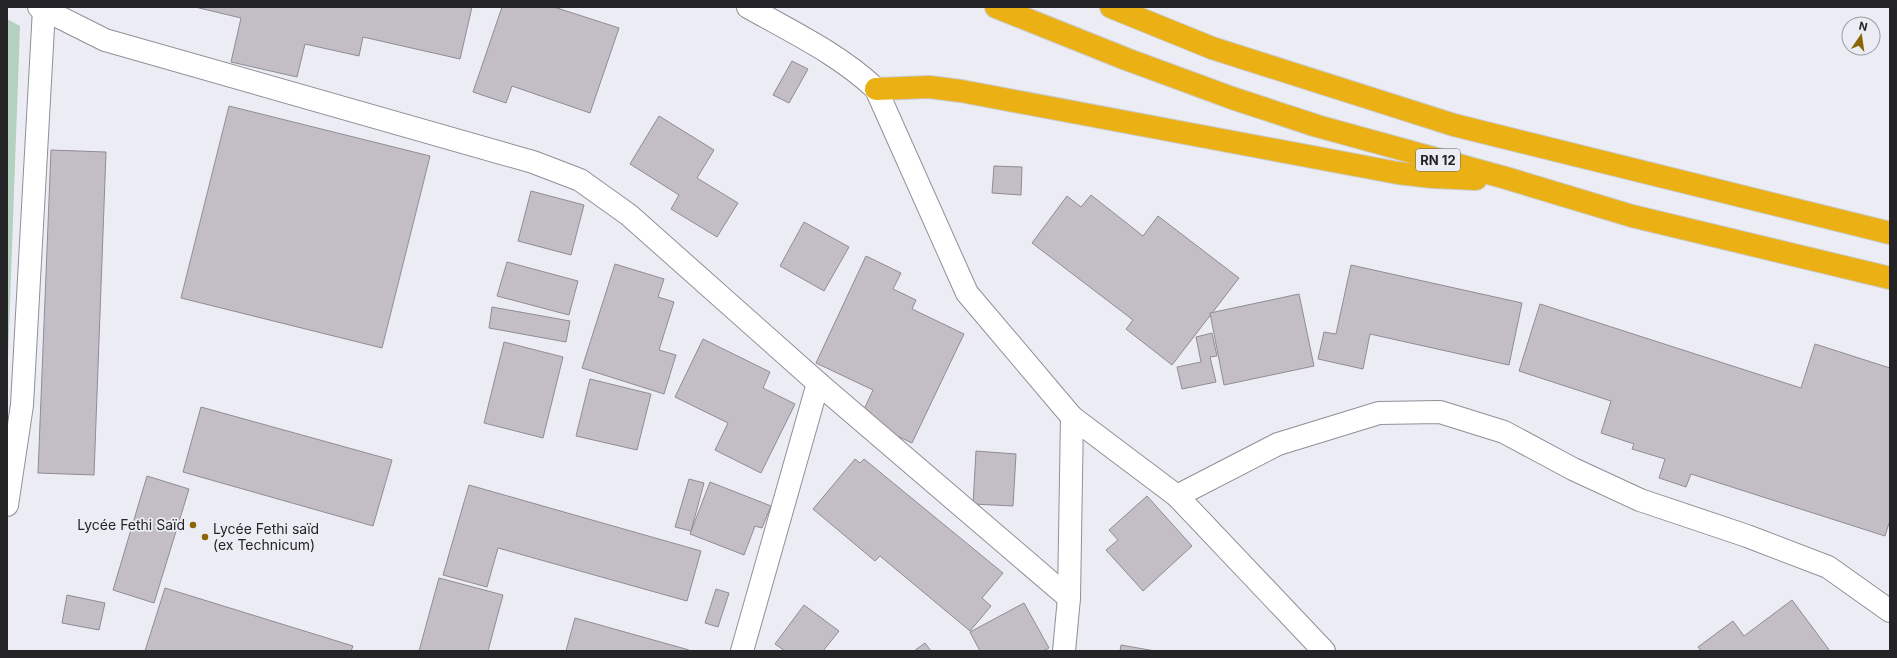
<svg xmlns="http://www.w3.org/2000/svg" width="1897" height="658" font-family="Inter,sans-serif">
<rect width="100%" height="100%" fill="#ebecf4"/>
<polygon fill="#b4d0be" points="7,19 20,26 8,358 7,358"/>
<g fill="#c3bec5" stroke="#918c93">
<polygon points="195,7 472,7 460,59 363,37 359,56 305,44 297,77 231,62 241,18"/>
<polygon points="502,7 554,7 619,28 590,113 512,86 506,103 473,92"/>
<polygon points="792,61 808,69 789,103 773,95"/>
<polygon points="229,106 430,156 382,348 181,298"/>
<polygon points="659,116 714,150 697,178 738,203 717,237 671,209 679,195 630,164"/>
<polygon points="51,150 106,152 94,475 38,473"/>
<polygon points="994,166 1022,167 1021,195 992,193"/>
<polygon points="531,191 584,205 571,255 518,241"/>
<polygon points="1091,195 1143,236 1158,216 1239,278 1172,365 1126,329 1133,320 1032,243 1067,196 1081,207"/>
<polygon points="804,222 849,247 824,291 780,266"/>
<polygon points="866,256 901,273 893,289 916,300 912,309 964,334 912,443 860,418 873,390 816,363"/>
<polygon points="507,262 578,281 569,315 497,296"/>
<polygon points="615,264 664,279 658,297 674,302 659,350 676,355 664,394 582,368"/>
<polygon points="1351,265 1522,303 1509,365 1370,334 1363,369 1318,359 1324,332 1336,334"/>
<polygon points="1299,294 1314,366 1224,385 1210,313"/>
<polygon points="1540,304 1801,388 1815,344 1890,368 1890,520 1885,536 1691,474 1686,487 1659,478 1665,459 1632,449 1634,444 1601,433 1611,401 1519,371"/>
<polygon points="492,307 570,321 566,342 489,328"/>
<polygon points="1212,333 1217,356 1210,357 1216,382 1182,389 1177,367 1201,362 1196,337"/>
<polygon points="703,339 770,372 763,388 795,404 761,473 715,450 728,423 675,397"/>
<polygon points="504,342 563,357 543,438 484,423"/>
<polygon points="590,379 651,394 637,450 576,436"/>
<polygon points="201,407 392,460 373,526 183,472"/>
<polygon points="976,451 1016,454 1013,506 973,504"/>
<polygon points="855,459 860,463 864,459 1003,573 982,598 991,606 970,631 880,556 875,561 813,509"/>
<polygon points="147,476 189,489 154,603 113,590"/>
<polygon points="689,479 704,483 691,531 675,527"/>
<polygon points="710,482 771,506 762,528 755,526 744,555 690,534"/>
<polygon points="469,485 701,551 687,601 498,548 487,587 443,575"/>
<polygon points="1147,496 1192,546 1143,591 1106,550 1118,540 1109,530"/>
<polygon points="439,578 503,595 488,651 419,651"/>
<polygon points="165,588 353,646 351,651 145,651"/>
<polygon points="716,589 729,593 718,627 705,623"/>
<polygon points="67,595 105,603 99,630 62,623"/>
<polygon points="1792,600 1830,651 1701,651 1698,647 1733,621 1744,636"/>
<polygon points="1024,603 1049,648 1043,651 980,651 970,632"/>
<polygon points="804,605 839,631 823,651 785,651 775,644"/>
<polygon points="575,618 689,650 689,651 566,651"/>
<polygon points="925,643 931,651 914,651"/>
<polygon points="1121,645 1155,651 1120,651"/>
</g>
<g fill="none" stroke-linecap="round" stroke-linejoin="round">
<g stroke="#8f9098" stroke-width="24">
<g id="minor">
<polyline points="39,7 105,40 533,162 580,180 629,215 818,383 1069,598"/>
<path d="M748 7C792 32 839 54 876 89L967 293 1072 417 1177 496 1324 651"/>
<polyline points="1177,496 1278,444 1379,413 1440,412 1504,432 1573,469 1640,500 1747,536 1828,567 1890,611"/>
<polyline points="7,505 22,405 44,9"/>
<polyline points="742,651 818,383"/>
<polyline points="1064,651 1069,598 1072,417"/>
</g>
</g>
<g stroke="#cacacb" stroke-width="24">
<g id="highway">
<polyline points="996,7 1126,59 1232,98 1317,126 1506,178 1632,216 1890,278"/>
<polyline points="1111,7 1212,48 1454,125 1890,233"/>
<polyline points="876,89 929,87 961,91 1398,173 1433,177 1476,179"/>
</g>
</g>
<use href="#minor" stroke="#fff" stroke-width="22"/>
<use href="#highway" stroke="#ebb114" stroke-width="22"/>
</g>
<g fill="#8b6404" stroke="#ebecf4" stroke-width="1.5">
<circle cx="193" cy="525" r="4"/>
<circle cx="205" cy="537" r="4"/>
</g>
<g text-anchor="middle" stroke-width="3.5" stroke-linejoin="round" paint-order="stroke">
<rect fill="#ebecf4" stroke="#606064" stroke-width="1" x="1416" y="149" width="44" height="22" rx="3"/>
<g font-size="13" font-weight="bold" fill="#242427">
<text x="1438" y="165">RN 12</text>
</g>
<g font-size="14" fill="#242427" stroke="#ebecf4" text-anchor="end">
<text x="185" y="530">Lycée Fethi Saïd</text>
<text x="213" y="534" text-anchor="start">Lycée Fethi saïd<tspan x="213" dy="16">(ex Technicum)</tspan></text>
</g>
</g>
<rect width="1897" height="658" fill="none" stroke="#242427" stroke-width="16"/>
<g transform="translate(1861 36) rotate(13)"><circle r="19" fill="#ebecf4" stroke="#9b9ca2"/>
<path d="M0-3L7 15L0 10L-7 15Z" fill="#8b6404"/>
<text y="-6" font-size="11" font-weight="bold" text-anchor="middle" fill="#242427">N</text>
</g>
</svg>
